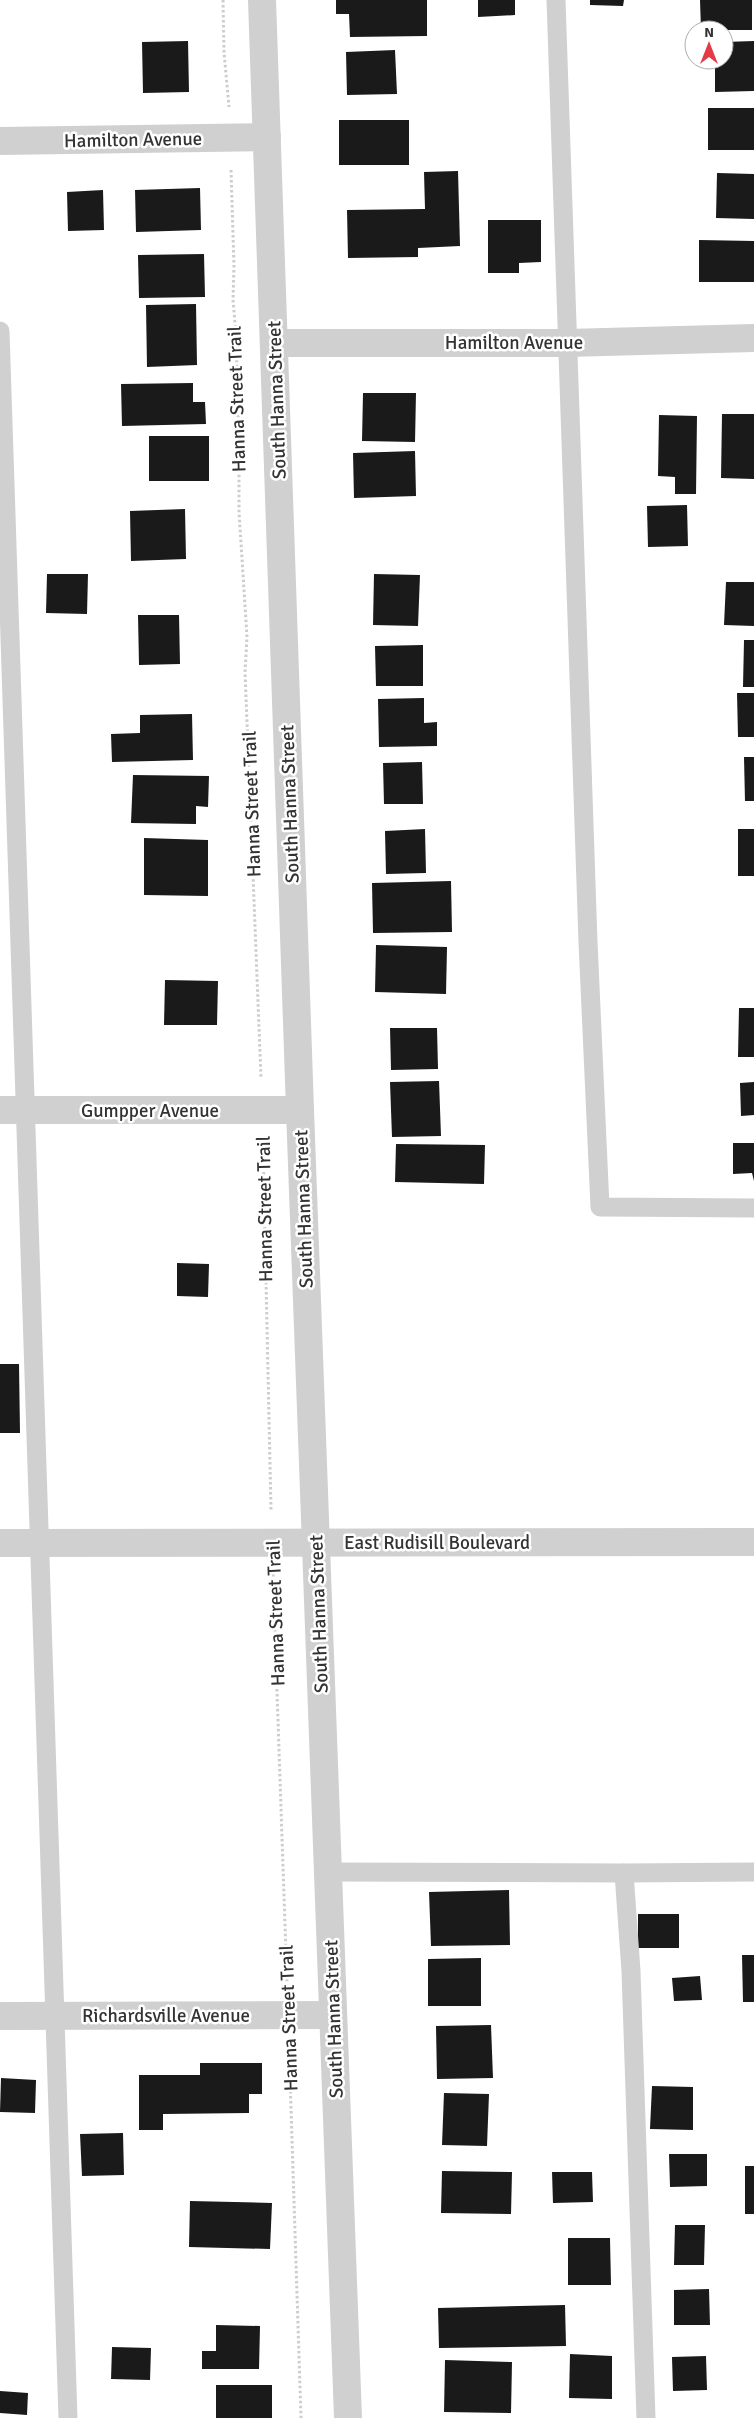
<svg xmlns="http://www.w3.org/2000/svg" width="754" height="2418" font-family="Signika,sans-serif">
<rect width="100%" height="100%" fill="#fff"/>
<g fill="#1a1a1a">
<polygon points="336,0 427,0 427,36 350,37 349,14 336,14"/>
<polygon points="478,0 515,0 515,15 478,17"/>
<polygon points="590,0 624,0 623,6 590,5"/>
<polygon points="700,0 752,0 752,30 701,30"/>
<polygon points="188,41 189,92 143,93 142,42"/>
<polygon points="754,41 754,91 715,92 715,60 724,60 724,42"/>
<polygon points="395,50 397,94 347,95 346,52"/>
<rect x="708" y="108" width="46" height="42"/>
<rect x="339" y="120" width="70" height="45"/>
<polygon points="458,171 460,246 418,248 418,257 348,258 347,210 425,209 424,172"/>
<polygon points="717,173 754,174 754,219 716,218"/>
<polygon points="200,188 201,230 136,232 135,190"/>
<polygon points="103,190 104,230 68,231 67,192"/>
<polygon points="488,220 541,220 541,262 519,263 519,273 488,273"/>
<polygon points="699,240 754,241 754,282 699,282"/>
<polygon points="204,254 205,297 139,298 138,255"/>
<polygon points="196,304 197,365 147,367 146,305"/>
<polygon points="193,383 193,402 205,402 206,424 122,426 121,384"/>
<polygon points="363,393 416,393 415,442 362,441"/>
<polygon points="722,414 754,414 754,479 721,478"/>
<polygon points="659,415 697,416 696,494 675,494 675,477 658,476"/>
<rect x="149" y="436" width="60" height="45"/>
<polygon points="415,451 416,496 354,498 353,453"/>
<polygon points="687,505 688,546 648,547 647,506"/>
<polygon points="185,509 186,559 131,561 130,511"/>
<polygon points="47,574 88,574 87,614 46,613"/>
<polygon points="374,574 420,575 418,626 373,625"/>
<polygon points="726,582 754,582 754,626 724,625"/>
<polygon points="138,615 179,615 180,664 139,665"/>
<polygon points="744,640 754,640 754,687 743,687"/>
<polygon points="423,645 423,686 376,686 375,646"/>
<polygon points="737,693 754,693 754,737 738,737"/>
<polygon points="424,698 424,723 437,722 437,746 379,747 378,699"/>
<polygon points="192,714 193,760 112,762 111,734 140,733 140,715"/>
<polygon points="744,757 754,757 754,801 745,801"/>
<polygon points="422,762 423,804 384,804 383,763"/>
<polygon points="133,775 209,776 208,807 196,806 196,824 131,823"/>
<polygon points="425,829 426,873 386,874 385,831"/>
<rect x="738" y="829" width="16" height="47"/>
<polygon points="144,838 208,840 208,896 144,895"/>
<polygon points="451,881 452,932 373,933 372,883"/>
<polygon points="376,945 447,947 446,994 375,992"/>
<polygon points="165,980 218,981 217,1025 164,1025"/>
<polygon points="739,1008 754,1008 754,1057 738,1057"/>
<polygon points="390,1028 437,1028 438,1069 391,1070"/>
<polygon points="439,1081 441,1136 392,1137 390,1082"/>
<polygon points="754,1082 754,1115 741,1116 740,1083"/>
<polygon points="733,1143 754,1143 754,1181 752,1173 733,1174"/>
<polygon points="396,1144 485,1145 484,1184 395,1182"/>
<polygon points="177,1263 209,1264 208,1297 177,1296"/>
<polygon points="0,1364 19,1364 20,1433 0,1433"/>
<polygon points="509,1890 510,1945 431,1946 429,1892"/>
<rect x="638" y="1914" width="41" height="34"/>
<polygon points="742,1955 754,1955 754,2002 743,2002"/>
<polygon points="481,1958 481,2006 428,2006 428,1959"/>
<polygon points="700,1976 702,2000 674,2001 672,1978"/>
<polygon points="491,2025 493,2078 437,2079 436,2026"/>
<polygon points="200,2063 262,2063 262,2094 249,2094 249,2113 163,2114 163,2130 139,2130 139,2075 200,2075"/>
<polygon points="1,2078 36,2080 35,2113 0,2112"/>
<polygon points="652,2086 693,2087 693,2130 650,2129"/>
<polygon points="444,2093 489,2094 487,2146 442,2145"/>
<polygon points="123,2133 124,2175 82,2176 80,2134"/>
<polygon points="669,2154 707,2154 707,2186 670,2187"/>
<rect x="745" y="2166" width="9" height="48"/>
<polygon points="442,2171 512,2172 511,2214 441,2213"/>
<polygon points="552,2172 592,2172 593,2202 553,2203"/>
<polygon points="190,2201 272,2203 270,2249 189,2247"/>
<polygon points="675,2225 705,2225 704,2265 674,2265"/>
<polygon points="568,2238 610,2238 611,2285 568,2285"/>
<polygon points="709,2289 710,2325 674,2325 674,2290"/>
<polygon points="565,2305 566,2346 439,2348 438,2308"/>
<polygon points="216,2325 260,2326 259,2369 202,2369 202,2351 216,2351"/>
<polygon points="112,2347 151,2348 150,2380 111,2379"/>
<polygon points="570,2354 612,2356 612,2399 569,2398"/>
<polygon points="706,2356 707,2390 673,2391 672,2357"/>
<polygon points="445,2360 512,2362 511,2413 444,2412"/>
<rect x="216" y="2385" width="56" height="33"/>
<polygon points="0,2391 28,2393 27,2415 0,2413"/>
</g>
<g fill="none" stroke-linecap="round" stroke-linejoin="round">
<g stroke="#cdcdcd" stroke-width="3" stroke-dasharray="2.5 2.5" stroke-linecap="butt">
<polyline points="223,0 224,52 229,107"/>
<polyline points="231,170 234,266 233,300 236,335 239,453 239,512 247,637 245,672 261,1078"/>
<polyline points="263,1142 271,1510"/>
<polyline points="273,1574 287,1983"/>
<polyline points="289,2046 301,2418"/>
</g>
<g stroke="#d0d0d0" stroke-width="19">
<polyline points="556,0 588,942 600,1207 754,1208"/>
<polyline points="0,331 68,2418"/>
<polyline points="327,1872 624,1873 631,1971 646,2418"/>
<polyline points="624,1873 754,1872"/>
</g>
<g stroke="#d0d0d0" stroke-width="28">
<polyline points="262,0 300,1110 348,2418"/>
<polyline points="0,141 267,137"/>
<polyline points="274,343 567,343 754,338"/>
<polyline points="0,1110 300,1110"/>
<polyline points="0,1543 754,1542"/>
<polyline points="0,2016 333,2015"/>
</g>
</g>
<g text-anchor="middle" stroke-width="5" stroke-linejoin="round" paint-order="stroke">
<g font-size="19" fill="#333" stroke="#fff">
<text transform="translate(133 139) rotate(-1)" y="7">Hamilton Avenue</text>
<text x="514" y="349">Hamilton Avenue</text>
<text transform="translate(236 399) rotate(-92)" y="7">Hanna Street Trail</text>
<text transform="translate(276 400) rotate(-92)" y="7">South Hanna Street</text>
<text transform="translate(251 804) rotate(-92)" y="7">Hanna Street Trail</text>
<text transform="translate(289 804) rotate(-92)" y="7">South Hanna Street</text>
<text x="150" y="1117">Gumpper Avenue</text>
<text transform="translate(264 1209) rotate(-91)" y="7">Hanna Street Trail</text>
<text transform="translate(303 1209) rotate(-92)" y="7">South Hanna Street</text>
<text x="437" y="1549">East Rudisill Boulevard</text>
<text transform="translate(275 1613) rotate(-92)" y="7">Hanna Street Trail</text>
<text transform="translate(318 1614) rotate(-92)" y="7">South Hanna Street</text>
<text x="166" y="2022">Richardsville Avenue</text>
<text transform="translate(288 2018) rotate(-92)" y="7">Hanna Street Trail</text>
<text transform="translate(333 2019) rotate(-92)" y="7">South Hanna Street</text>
</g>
</g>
<g transform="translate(709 45)"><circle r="24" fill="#ffffff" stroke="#adadad"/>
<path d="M0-4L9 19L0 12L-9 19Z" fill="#e63946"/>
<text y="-8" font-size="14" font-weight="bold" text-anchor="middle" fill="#333333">N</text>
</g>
</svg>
